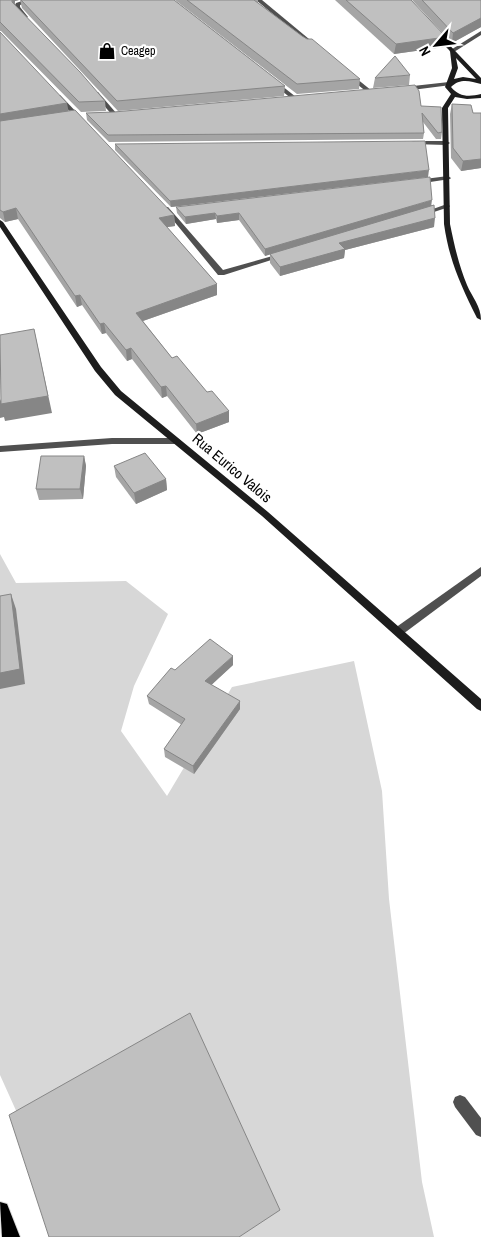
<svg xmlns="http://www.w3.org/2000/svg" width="481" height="1237" font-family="'Archivo Narrow',sans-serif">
<rect width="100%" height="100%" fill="#fff"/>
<polygon fill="#d7d7d7" points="0,554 16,583 126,581 168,614 134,686 121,731 167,796 232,687 354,661 382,791 389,899 422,1182 434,1237 73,1237 0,1075"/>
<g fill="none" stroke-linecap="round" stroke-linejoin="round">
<g stroke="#dbdbdb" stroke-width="2">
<polygon id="primary" points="0,1202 7,1204 20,1237 2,1237"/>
</g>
<g fill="#505050" fill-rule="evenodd">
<polygon points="25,0 33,0 20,5 20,7 28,17 25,19 14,7 16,3"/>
<polygon points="256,0 262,0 315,44 315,46 311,46"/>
<polygon points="481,31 481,35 454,52 449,51"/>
<polygon points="347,74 351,74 372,91 372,93 368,93 347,76"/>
<polygon points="273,82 277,82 296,97 296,99 292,99 273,84"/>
<polygon points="449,82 451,83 451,85 404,91 401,89 404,87"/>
<polygon points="94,92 98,92 117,114 117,116 113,116 94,94"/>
<polygon points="56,95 60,95 83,119 83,121 79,121 56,97"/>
<polygon points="413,141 447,141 450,143 447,145 411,144 410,143"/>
<polygon points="448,176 451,178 450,179 417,184 414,182 417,180"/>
<polygon points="447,204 450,206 449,207 422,216 419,214"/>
<polygon points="164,207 168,207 223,270 283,253 287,255 224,275 218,275 164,209"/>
<polygon points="112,438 177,438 181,441 177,444 112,444 0,452 0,446"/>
<polygon points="481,567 481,576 403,634 395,634 394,631 395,628"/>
<polygon points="460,1095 465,1097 481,1118 481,1137 476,1135 455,1107 453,1102 455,1097"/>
</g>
<g fill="#1d1d1d" fill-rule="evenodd">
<path d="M433 32H437L481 78V84C470 81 460 78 451 87 459 97 469 97 481 94V98L467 99 455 97 448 108 450 224C454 244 459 266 467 285 472 297 481 306 481 320L477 318C461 286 449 260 444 224L442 108 451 94 445 87 452 68 450 51 433 34ZM456 58 476 79 463 77 454 79 458 68Z"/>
<polygon points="0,220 3,222 101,367 121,391 268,512 481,699 481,711 477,709 262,516 115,395 95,371 0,227"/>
</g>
<use href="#primary" fill="#000" fill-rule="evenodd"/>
</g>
<g fill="#a5a5a5">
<polygon points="0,0 19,0 15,1 15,5 105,101 106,111 81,112 1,31 0,31"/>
<polygon points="20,0 174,0 285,86 284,96 118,111 22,8"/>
<polygon points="175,0 258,0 258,3 302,36 360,79 359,89 297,94"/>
<polygon points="335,0 411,0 444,47 394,54"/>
<polygon points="412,0 481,0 481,27 452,43"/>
<polygon points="0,32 69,111 174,215 175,226 167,227 217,284 217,295 143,321 172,358 207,392 229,411 229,422 197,434 167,396 162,398 132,359 127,361 106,333 102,334 82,305 77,307 18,219 5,222 0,218"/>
<polygon points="410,75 409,85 373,88 375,78"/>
<polygon points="452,104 473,113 481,113 481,168 461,171 451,158 450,114"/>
<polygon points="421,106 442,132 441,139 436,139 423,122 424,133 423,139 109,142 87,120 86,113"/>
<polygon points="115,144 428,177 171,207 115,150"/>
<polygon points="432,205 434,227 345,250 344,258 280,276 270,263 270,254 265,256 239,220 217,223 216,219 186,224 177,213 176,207"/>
<polygon points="84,456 86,466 83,499 39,500 36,489"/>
<polygon points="114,466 166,479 167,490 136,504 116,477"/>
<polygon points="233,665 211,685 240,709 194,774 165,757 164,749 182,725 149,704 147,696 175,670"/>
</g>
<g fill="#868686">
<polygon points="12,0 19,0 15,1 14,11"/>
<polygon points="481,18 481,27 452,43 453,33"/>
<polygon points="446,37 444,47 394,54 396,44"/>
<polygon points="67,103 69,114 0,124 0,114"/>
<polygon points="481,159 481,168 461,171 463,161"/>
<polygon points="429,170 428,177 171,207 170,201"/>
<polygon points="432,200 431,207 265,256 265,249"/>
<polygon points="16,208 18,219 5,222 3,212"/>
<polygon points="215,213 216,219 186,224 185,217"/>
<polygon points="239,213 239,220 217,223 217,216"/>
<polygon points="174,215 175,226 160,228 159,218"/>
<polygon points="435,218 434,227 345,250 344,258 280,276 280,267 339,243"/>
<polygon points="217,284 217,295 137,323 136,313"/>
<polygon points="80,295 82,305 77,307 75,296"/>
<polygon points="104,323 106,333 102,334 100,324"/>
<polygon points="34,329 52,413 5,421 4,417 0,418 0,401"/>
<polygon points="131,348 132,359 127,361 126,350"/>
<polygon points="166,386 167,396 162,398 161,387"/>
<polygon points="229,411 229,422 197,434 196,424"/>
<polygon points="84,456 86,466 83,499 80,489"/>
<polygon points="166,479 167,490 136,504 134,493"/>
<polygon points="11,594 16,609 25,684 0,689 0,673"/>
<polygon points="233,656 233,665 206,690 205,681"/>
<polygon points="240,701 240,709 194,774 193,766"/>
</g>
<g fill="#c0c0c0" stroke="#868686">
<polygon points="0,0 12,0 12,2 80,72 105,101 79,102 0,22"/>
<polygon points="21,0 174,0 285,86 117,101"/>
<polygon points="187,0 254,0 302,36 307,39 312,39 360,79 297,84"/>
<polygon points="346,0 411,0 446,37 396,44"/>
<polygon points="422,0 481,0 481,18 453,33"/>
<polygon points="0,32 67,103 0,114"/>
<polygon points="395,56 410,75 375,78"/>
<polygon points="415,85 419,91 421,106 441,107 442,132 438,133 422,113 424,133 108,135 86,113 114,112"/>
<polygon points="452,104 471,105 473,113 481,113 481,159 463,161 453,148"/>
<polygon points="75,110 174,215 159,218 217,284 136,313 172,358 177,356 207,392 212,391 229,411 196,424 166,386 161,387 131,348 126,350 104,323 100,324 80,295 75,296 16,208 3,212 0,210 0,121"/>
<polygon points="425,141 429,170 170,201 115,144"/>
<polygon points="430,177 432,200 265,249 239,213 217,216 215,213 185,217 176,207"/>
<polygon points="434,205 435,218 339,243 345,249 280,267 270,254"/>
<polygon points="34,329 48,396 1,404 0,335"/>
<polygon points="145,453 166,479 134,493 114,466"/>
<polygon points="41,456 84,456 80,489 36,489"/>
<polygon points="11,594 20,669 0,673 0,596"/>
<polygon points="210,639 233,656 205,681 240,701 193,766 164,749 185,719 147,696 171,668 175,670"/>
<polygon points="190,1013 280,1210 239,1237 49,1237 9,1115"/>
</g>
<defs>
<g id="shop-bare" transform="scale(1.35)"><path d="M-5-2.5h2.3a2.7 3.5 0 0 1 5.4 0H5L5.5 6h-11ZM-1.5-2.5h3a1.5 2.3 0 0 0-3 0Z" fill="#000" stroke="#fff" stroke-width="2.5" paint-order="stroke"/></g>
</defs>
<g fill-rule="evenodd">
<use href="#shop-bare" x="107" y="51"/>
</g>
<g text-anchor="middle" stroke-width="4.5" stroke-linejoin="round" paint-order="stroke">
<g font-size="12" fill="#000" stroke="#fff" text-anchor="start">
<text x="121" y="55">Ceagep</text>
</g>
<g font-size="15" fill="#000" stroke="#fff">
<text transform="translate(232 468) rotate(40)" y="5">Rua Eurico Valois</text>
</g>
</g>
<g transform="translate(436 45) rotate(242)" stroke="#ffffff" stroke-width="4" paint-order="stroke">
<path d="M0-4L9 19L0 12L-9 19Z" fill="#000000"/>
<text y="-8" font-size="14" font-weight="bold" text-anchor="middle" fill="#000000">N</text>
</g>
</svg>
